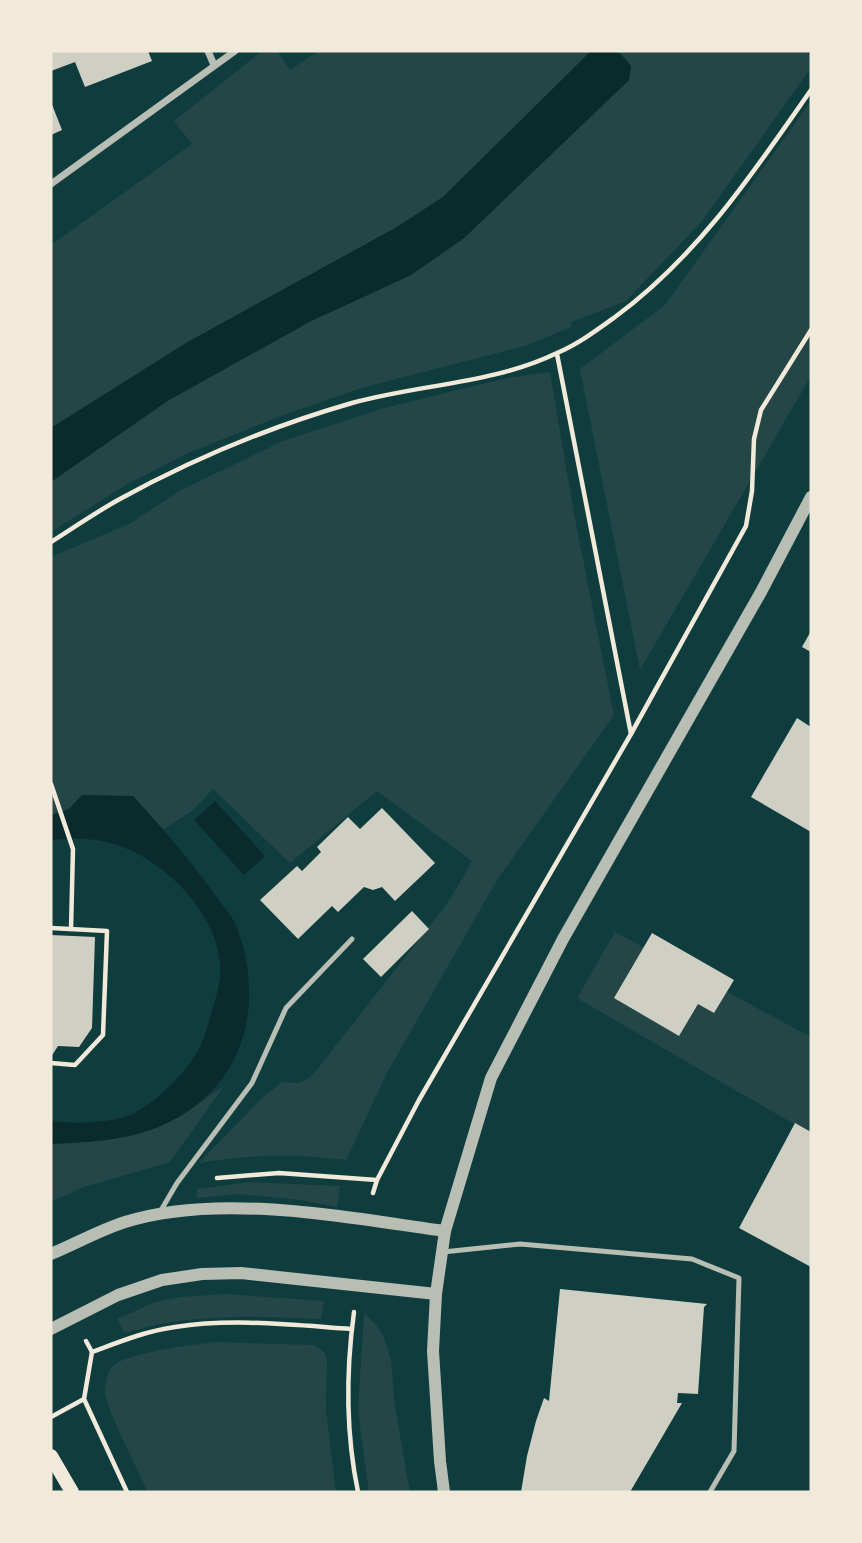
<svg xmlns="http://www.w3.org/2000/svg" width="862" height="1543" font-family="Figtree,sans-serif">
<rect width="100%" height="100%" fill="#0f3d3e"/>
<g fill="#244646">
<polygon points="262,51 277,51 290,70 318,51 591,51 443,197 397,227 186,343 51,428 51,245 192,144 174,121"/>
<polygon points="616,51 806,51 811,56 811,68 702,221 626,301 571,322 571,327 525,346 365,387 283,415 186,454 126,485 51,532 51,482 63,471 169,400 311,321 411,275 464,238 629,80 622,54"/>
<polygon points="811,101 811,376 640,670 580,369 665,305"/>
<path d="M550 372 574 514 614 715 497 880 388 1071 346 1160C296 1154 248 1154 199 1163L261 1099 282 1082 299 1083 312 1076 449 901 472 861 377 791 290 863 213 789 192 811 163 830 133 796H82L69 809 51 815V557L129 524 179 491 283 441 384 408 507 378Z"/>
<polygon points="615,932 811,1037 811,1134 577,998"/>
<polygon points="224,1086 170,1162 81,1188 51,1202 51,1144 102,1141 179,1117"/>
<polygon points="251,1182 340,1186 337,1207 300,1200 238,1194 197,1198 197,1189"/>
<path d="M227 1294 324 1301 321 1319C251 1317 193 1312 125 1333L117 1319 155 1302 181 1297Z"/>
<polygon points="364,1313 376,1325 384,1337 391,1361 395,1407 410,1492 369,1492 358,1411"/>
<path d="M216 1342 315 1345 324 1352 327 1360 326 1410 336 1492H148C141 1476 105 1406 105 1393 105 1386 107 1372 112 1367 123 1353 197 1344 216 1342Z"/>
</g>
<g fill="#0a2a2b">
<path d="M591 51C612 51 618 48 631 66L629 80 464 238 411 275 311 321 169 400 51 482V428L186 343 397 227 443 197Z"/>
<path d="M82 795 133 796C163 829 192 862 218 899 224 907 232 916 236 925 268 1008 242 1094 156 1128 123 1141 86 1142 51 1144V1120C70 1125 111 1123 130 1115 156 1104 189 1070 201 1045 206 1035 208 1024 211 1014 216 998 222 979 220 962 215 911 165 862 120 846 99 838 72 837 51 840V815L69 809Z"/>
<polygon points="215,801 265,856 244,875 194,820"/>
</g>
<g fill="#cfcfc3">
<polygon points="51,51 148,51 152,61 85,87 75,62 51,71"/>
<polygon points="51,102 62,130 51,135"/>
<polygon points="811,631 811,652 802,647"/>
<polygon points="797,718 811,727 811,832 751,797"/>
<polygon points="382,808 435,863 395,901 382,887 373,890 364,887 338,912 332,906 298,939 260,900 297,866 302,871 321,852 317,847 348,817 360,829"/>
<polygon points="412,911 429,929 381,977 363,959"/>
<polygon points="652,933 734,980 714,1013 698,1004 679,1036 614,998"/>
<polygon points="51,935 95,937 92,1028 79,1047 58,1046 51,1057"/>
<polygon points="795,1123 811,1132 811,1267 739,1228"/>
<polygon points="560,1289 707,1304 704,1307 698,1394 678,1393 677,1403 682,1403 630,1492 521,1492 527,1456 536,1421 544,1398 549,1401"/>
</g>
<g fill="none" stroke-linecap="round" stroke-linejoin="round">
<g stroke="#f1e9da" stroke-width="4.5">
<polyline points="557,354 631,734"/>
<path d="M51 542C73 528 95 513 118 500 191 460 272 426 352 403 420 384 493 384 557 353 578 344 597 330 615 317 698 256 753 173 811 90"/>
<polyline points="51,784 73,849 71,929"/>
<polyline points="51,928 107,931 103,1035 75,1065 51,1063"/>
<polyline points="217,1178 279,1173 377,1180"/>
<polyline points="373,1193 377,1180 419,1100 631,734 746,526 752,491 754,439 761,410 811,330"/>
<path d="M354 1312C346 1371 346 1434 358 1492"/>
<polyline points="86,1341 92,1352 84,1399 127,1492"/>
<path d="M92 1352C119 1342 146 1331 175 1327 233 1318 293 1325 351 1329"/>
<polyline points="51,1417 84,1399"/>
</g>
<g stroke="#b8beb3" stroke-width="5">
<polyline points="160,1212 177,1183 252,1083 286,1008 352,939"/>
<polyline points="443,1252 520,1244 692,1259 739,1278 734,1451 710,1492"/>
</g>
<g stroke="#b8beb3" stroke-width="7">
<polyline points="208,51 214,65"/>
<polyline points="51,184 235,51"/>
</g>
<g stroke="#b8beb3" stroke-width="12">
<path d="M51 1254C75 1244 100 1230 125 1222 220 1192 348 1218 445 1231"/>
<polyline points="51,1329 118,1295 162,1280 202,1274 241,1273 436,1294"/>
<polyline points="444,1492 440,1461 433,1351 436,1294 445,1231 491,1078 563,939 761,592 811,497"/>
</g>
<polyline stroke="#f1e9da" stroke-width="14" points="51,1456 72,1492"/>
</g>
<rect width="862" height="1543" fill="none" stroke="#f1e9da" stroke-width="105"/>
</svg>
